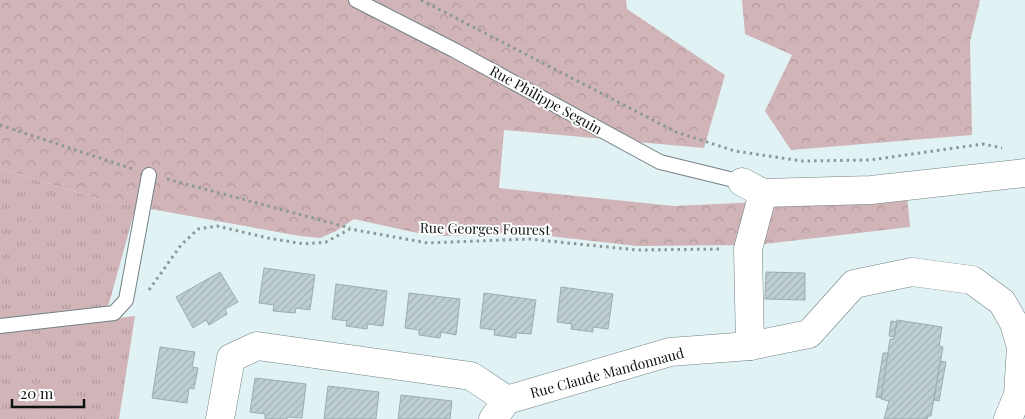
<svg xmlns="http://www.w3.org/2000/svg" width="1025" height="419" font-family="'Playfair Display',serif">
<defs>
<pattern id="grass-tufts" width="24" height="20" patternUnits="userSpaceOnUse" patternTransform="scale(1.25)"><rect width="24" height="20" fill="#d1b4b8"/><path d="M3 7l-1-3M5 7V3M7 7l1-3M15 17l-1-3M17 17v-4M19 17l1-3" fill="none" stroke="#b29a9d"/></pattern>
<pattern id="forest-crowns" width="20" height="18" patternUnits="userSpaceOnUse" patternTransform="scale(1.25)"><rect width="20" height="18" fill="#d1b4b8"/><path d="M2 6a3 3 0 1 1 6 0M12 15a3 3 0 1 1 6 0" fill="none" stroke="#b29a9d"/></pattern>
<pattern id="building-hatch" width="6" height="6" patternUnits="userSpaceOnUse" patternTransform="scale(1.25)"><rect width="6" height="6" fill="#bfcfd1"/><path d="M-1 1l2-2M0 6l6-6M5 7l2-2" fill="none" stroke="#a3b1b2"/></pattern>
</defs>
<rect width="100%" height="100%" fill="#e0f2f3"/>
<g fill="url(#grass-tufts)">
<polygon points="0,169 13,172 101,200 136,206 108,307 0,319"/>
<polygon points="135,316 119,419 0,419 0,332"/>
</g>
<g fill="url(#forest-crowns)">
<polygon points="0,0 626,0 627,9 725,75 704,148 504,130 499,188 674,206 907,195 910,227 756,245 637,246 522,233 448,236 422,234 354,219 336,231 320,238 300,236 101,200 13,172 0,169"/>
<polygon points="742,0 980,0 970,42 972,135 791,150 765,111 792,55 745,34"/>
</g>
<g fill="url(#building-hatch)" stroke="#9dadaf">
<polygon points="264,268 315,275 310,310 296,308 295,313 273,311 274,305 259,303"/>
<polygon points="220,272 238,302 225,309 227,314 209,325 206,320 193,328 176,297"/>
<polygon points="766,272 805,273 805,300 765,299"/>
<polygon points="336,284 387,291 383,326 368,324 367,329 346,326 347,321 332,319"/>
<polygon points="561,287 613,294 608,329 593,327 593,332 571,329 572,324 557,322"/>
<polygon points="409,293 460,299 456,335 441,332 440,338 419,335 419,330 405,328"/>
<polygon points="484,293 536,300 531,334 516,333 516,338 494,335 495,330 480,328"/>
<polygon points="897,320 942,327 939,346 943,347 931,416 928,416 927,419 884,419 889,401 881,399 890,339 894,339"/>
<polygon points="891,321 897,322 894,337 889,336"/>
<polygon points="160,347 195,352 192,367 198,368 194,389 189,388 187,403 152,398"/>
<polygon points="883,353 888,353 881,398 876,397"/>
<polygon points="940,361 946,362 939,401 934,400"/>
<polygon points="255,378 306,384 302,418 287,417 287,419 265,419 265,414 250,412"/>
<polygon points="328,386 379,392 376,419 324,419"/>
<polygon points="401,395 452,401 450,419 398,419"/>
</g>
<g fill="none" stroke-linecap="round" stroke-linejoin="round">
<g stroke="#738284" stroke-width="16">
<g id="lane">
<polyline points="356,0 454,50 660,162 742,182"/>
<polyline points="0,326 114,313 126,300 149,175"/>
</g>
</g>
<g stroke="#738284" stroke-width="29">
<g id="street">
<polyline points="742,182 763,193 871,190 1025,173"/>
<polyline points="750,346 748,249 763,193"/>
<polyline points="507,400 670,352 750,346 809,334 854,284 912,272 972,280 1002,302 1014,323 1021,347 1018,395 1008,419"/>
<polyline points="220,419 231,358 257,346 471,376 507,400 493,419"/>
</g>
</g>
<g stroke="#8b9898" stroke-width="3" stroke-dasharray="2.5 4" stroke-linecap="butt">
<polyline points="421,0 676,132 735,151 802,161 870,160 983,144 1002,148"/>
<polyline points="0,125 133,169"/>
<polyline points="167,179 350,228"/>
<polyline points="149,290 181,245 198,229 217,226 268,238 304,244 326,242 350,229 428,243 529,239 637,250 723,249"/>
</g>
<use href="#lane" stroke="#fff" stroke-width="14"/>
<use href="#street" stroke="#fff" stroke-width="28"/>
</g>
<g text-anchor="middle" stroke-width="4" stroke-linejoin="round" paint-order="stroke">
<g font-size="14" fill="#0c1212" stroke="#fff">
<text transform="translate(546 100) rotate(29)" y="5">Rue Philippe Seguin</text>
<text transform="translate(485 229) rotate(1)" y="5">Rue Georges Fourest</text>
<text transform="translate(607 373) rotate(-15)" y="5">Rue Claude Mandonnaud</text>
</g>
</g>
<path d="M12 399v8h72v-8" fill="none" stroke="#0c1212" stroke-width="2.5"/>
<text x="20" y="399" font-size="15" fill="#0c1212" stroke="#ffffff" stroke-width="4" paint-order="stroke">20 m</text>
</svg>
